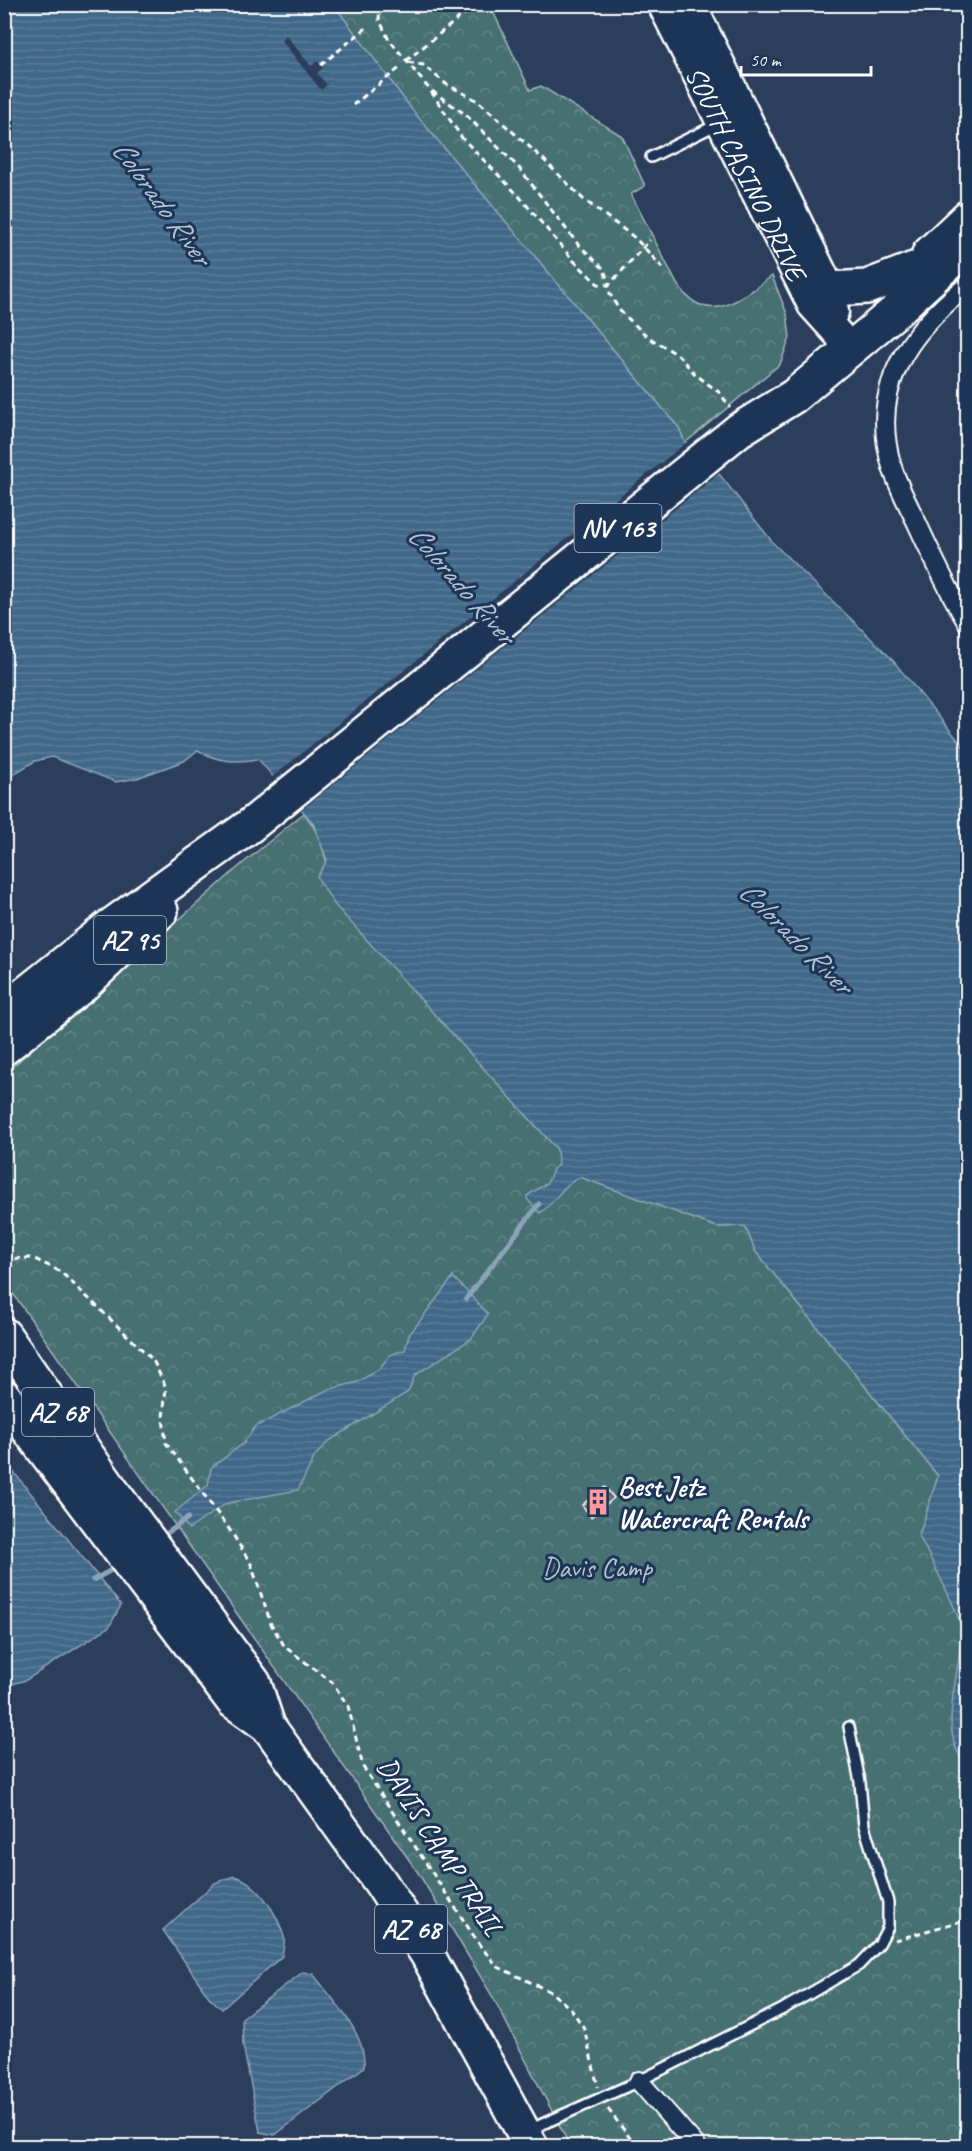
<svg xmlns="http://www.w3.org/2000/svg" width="972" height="2151" font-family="Caveat,sans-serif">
<defs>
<pattern id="forest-crowns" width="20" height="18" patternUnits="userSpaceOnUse" patternTransform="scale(1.5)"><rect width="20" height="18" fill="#476f73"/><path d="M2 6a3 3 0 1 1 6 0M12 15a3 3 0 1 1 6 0" fill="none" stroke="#638588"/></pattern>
<pattern id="water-rules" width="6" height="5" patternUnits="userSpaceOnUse" patternTransform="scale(1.5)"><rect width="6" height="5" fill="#416788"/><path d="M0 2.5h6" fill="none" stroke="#5e7e9a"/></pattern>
<pattern id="building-hatch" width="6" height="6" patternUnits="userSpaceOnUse" patternTransform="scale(1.5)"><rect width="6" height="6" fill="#63626d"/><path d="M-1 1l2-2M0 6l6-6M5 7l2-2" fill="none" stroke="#7a7a83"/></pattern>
</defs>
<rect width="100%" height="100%" fill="#2b3e5b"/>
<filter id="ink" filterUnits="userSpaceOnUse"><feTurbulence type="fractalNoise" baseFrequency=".0167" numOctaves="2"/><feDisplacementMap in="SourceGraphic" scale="12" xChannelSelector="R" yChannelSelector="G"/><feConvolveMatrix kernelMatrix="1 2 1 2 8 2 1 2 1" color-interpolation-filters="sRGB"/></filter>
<g filter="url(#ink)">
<g fill="url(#forest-crowns)" stroke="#a3b7b9" stroke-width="1.5">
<path d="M334 5H490L530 90 541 86 622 136 645 186 631 194 677 284C708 330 741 298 772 276L787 314 790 338 780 364 685 443 679 428 413 111Z"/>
<path d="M304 813C325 838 329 873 334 903L557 1149 562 1189 567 1183 580 1177 717 1227 745 1226 756 1252 938 1476 919 1536 968 1624 967 2146H570L494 1999 419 1874 5 1282 4 1074 242 864Z"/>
</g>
<g fill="url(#water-rules)" stroke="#8da4b8" stroke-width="1.5">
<path d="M4 5H334L413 111 679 428 685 443 704 458 720 475 774 544 890 657 967 751V1766C934 1730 963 1672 961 1628 960 1613 927 1552 919 1536L938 1476 756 1252 745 1226 717 1227 580 1177C561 1185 556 1203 540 1213L527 1199V1196L547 1183 554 1168 558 1165 557 1149 334 904 317 877 327 860 313 823 258 759C236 763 217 762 198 750L184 761 137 778 116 782 52 757 35 761 5 779Z"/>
<polygon points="453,1277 488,1314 471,1339 415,1375 408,1392 329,1441 315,1456 298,1490 227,1503 189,1529 175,1512 208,1485 211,1468 244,1443 255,1427 327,1390 358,1382 379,1369 390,1355 405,1350 409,1335"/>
<polygon points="5,1465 8,1465 121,1605 109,1627 26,1680 5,1686"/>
<path d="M234 1876C257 1881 278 1914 284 1937 285 1942 283 1950 282 1956L222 2009 209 1997 163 1930 215 1883Z"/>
<path d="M303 1972 313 1974C332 1999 367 2034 364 2067L275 2135 260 2132 243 2045 242 2018Z"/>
</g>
<g fill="#2b3e5b">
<polygon points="286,35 311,66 317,61 323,68 317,73 327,85 321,90 281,40"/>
<polygon points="688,441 721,472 299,812 271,778"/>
</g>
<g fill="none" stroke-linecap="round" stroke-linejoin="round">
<g stroke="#8da4b8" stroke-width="5">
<polyline points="466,1299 539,1204"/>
<polyline points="159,1539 188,1518"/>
<polyline points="93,1580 119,1566"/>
</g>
</g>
<polygon fill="url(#building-hatch)" stroke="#fff" stroke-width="1.5" points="605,1487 614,1498 591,1517 582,1505"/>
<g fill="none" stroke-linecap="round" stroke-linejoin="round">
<g stroke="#fff" stroke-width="14">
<g id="lane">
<polyline points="651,157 718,124"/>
<polyline points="529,2130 639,2081 783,2009 859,1965 879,1944 888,1927 888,1902 864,1826 860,1782 849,1727"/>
</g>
</g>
<g stroke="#fff" stroke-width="22">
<g id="street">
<path d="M968 285C909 332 868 387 892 467 898 486 907 503 916 521 932 556 948 590 968 624"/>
<polyline points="639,2081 696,2146"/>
</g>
</g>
<g stroke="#fff" stroke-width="33">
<g id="primary">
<path id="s1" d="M662 4 812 305 839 335 849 351"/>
<polyline points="691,4 830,289 834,312"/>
</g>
</g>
<g stroke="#fff" stroke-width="38">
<g id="highway">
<polyline points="929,254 968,217"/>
<polyline points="830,289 867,287 914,269"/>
<polyline points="4,1011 108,928 251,825 739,430 794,396 896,311 968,245"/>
<polyline points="4,1048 82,986 161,911"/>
<polyline points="4,1335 110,1488 254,1683 268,1726 381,1883 427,1954 531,2146"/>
<polyline points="4,1397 233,1701 268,1726"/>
</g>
</g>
<g stroke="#fff" stroke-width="3" stroke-dasharray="6 4.5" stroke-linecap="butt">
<polyline points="380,4 379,19 388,38 430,90 462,138 518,195 573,260 598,284 609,285 610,294 619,310 648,337 678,355 695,374 720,393 730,407"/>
<polyline points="406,61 476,4"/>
<polyline points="408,62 423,65 446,84 478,101 541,157 583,199 635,238 663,268"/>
<polyline points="321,65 366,28"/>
<polyline points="432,91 465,114 519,168 577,243 604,269 609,285 650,240"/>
<polyline points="353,105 402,66"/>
<polyline points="4,1259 33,1258 61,1272 153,1360 166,1388 163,1418 166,1443 232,1533 251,1564 271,1624 285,1647 332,1682 348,1706 363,1767 481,1947 498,1967 551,1992 571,2009 584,2028 598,2087"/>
<polyline points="895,1940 968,1919"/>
<polyline points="608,2109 636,2146"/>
</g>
<use href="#lane" stroke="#1d3557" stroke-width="9"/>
<use href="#street" stroke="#1d3557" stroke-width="18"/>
<use href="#primary" stroke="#1d3557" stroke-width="28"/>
<use href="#highway" stroke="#1d3557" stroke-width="33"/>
</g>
</g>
<defs>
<g id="building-bare" transform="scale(2.07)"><path d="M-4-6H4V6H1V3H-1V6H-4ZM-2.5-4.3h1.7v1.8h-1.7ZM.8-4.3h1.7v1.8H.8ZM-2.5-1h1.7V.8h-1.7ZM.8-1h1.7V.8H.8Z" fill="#ff9aa2" stroke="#1d3557" stroke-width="2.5" paint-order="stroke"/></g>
</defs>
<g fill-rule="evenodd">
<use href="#building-bare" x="598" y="1502"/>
</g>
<g text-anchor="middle" stroke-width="6" stroke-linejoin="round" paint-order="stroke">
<g fill="#1d3557" stroke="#bbc2cd" stroke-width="1.5">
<rect x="574.5" y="504" width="87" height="48" rx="4.5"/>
<rect x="94" y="916" width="72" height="48" rx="4.5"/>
<rect x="22" y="1388" width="72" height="48" rx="4.5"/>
<rect x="375" y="1905" width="72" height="48" rx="4.5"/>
</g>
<g font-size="27" font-weight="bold" fill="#fff">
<text x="618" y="537">NV 163</text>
<text x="130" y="949">AZ 95</text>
<text x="58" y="1421">AZ 68</text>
<text x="411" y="1938">AZ 68</text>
</g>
<g font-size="28" fill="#fff" stroke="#1d3557">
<text dy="10" stroke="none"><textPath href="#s1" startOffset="189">SOUTH CASINO DRIVE</textPath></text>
<text transform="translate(441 1846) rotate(57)" y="10">DAVIS CAMP TRAIL</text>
</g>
<g font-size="28" font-weight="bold" fill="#fff" stroke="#1d3557" text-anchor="start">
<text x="618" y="1496">Best Jetz<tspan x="618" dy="32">Watercraft Rentals</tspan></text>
</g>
<g font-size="28" fill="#b5c5c7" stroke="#1d3557">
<text x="597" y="1577">Davis Camp</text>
</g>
<g font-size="30" font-style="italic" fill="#b3c2cf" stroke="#1d3557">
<text transform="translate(162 202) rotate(54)" y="10">Colorado River</text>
<text transform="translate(462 584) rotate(49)" y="10">Colorado River</text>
<text transform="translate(796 937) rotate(45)" y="10">Colorado River</text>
</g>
</g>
<rect width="972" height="2151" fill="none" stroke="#1d3557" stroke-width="24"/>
<rect x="12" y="12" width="948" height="2127" fill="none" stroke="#fff" stroke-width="2" filter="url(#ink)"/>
<path d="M741 66v9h130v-9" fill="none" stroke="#ffffff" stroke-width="3"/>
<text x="750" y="66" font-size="18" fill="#ffffff" stroke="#1d3557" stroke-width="4.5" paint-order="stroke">50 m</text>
</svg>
